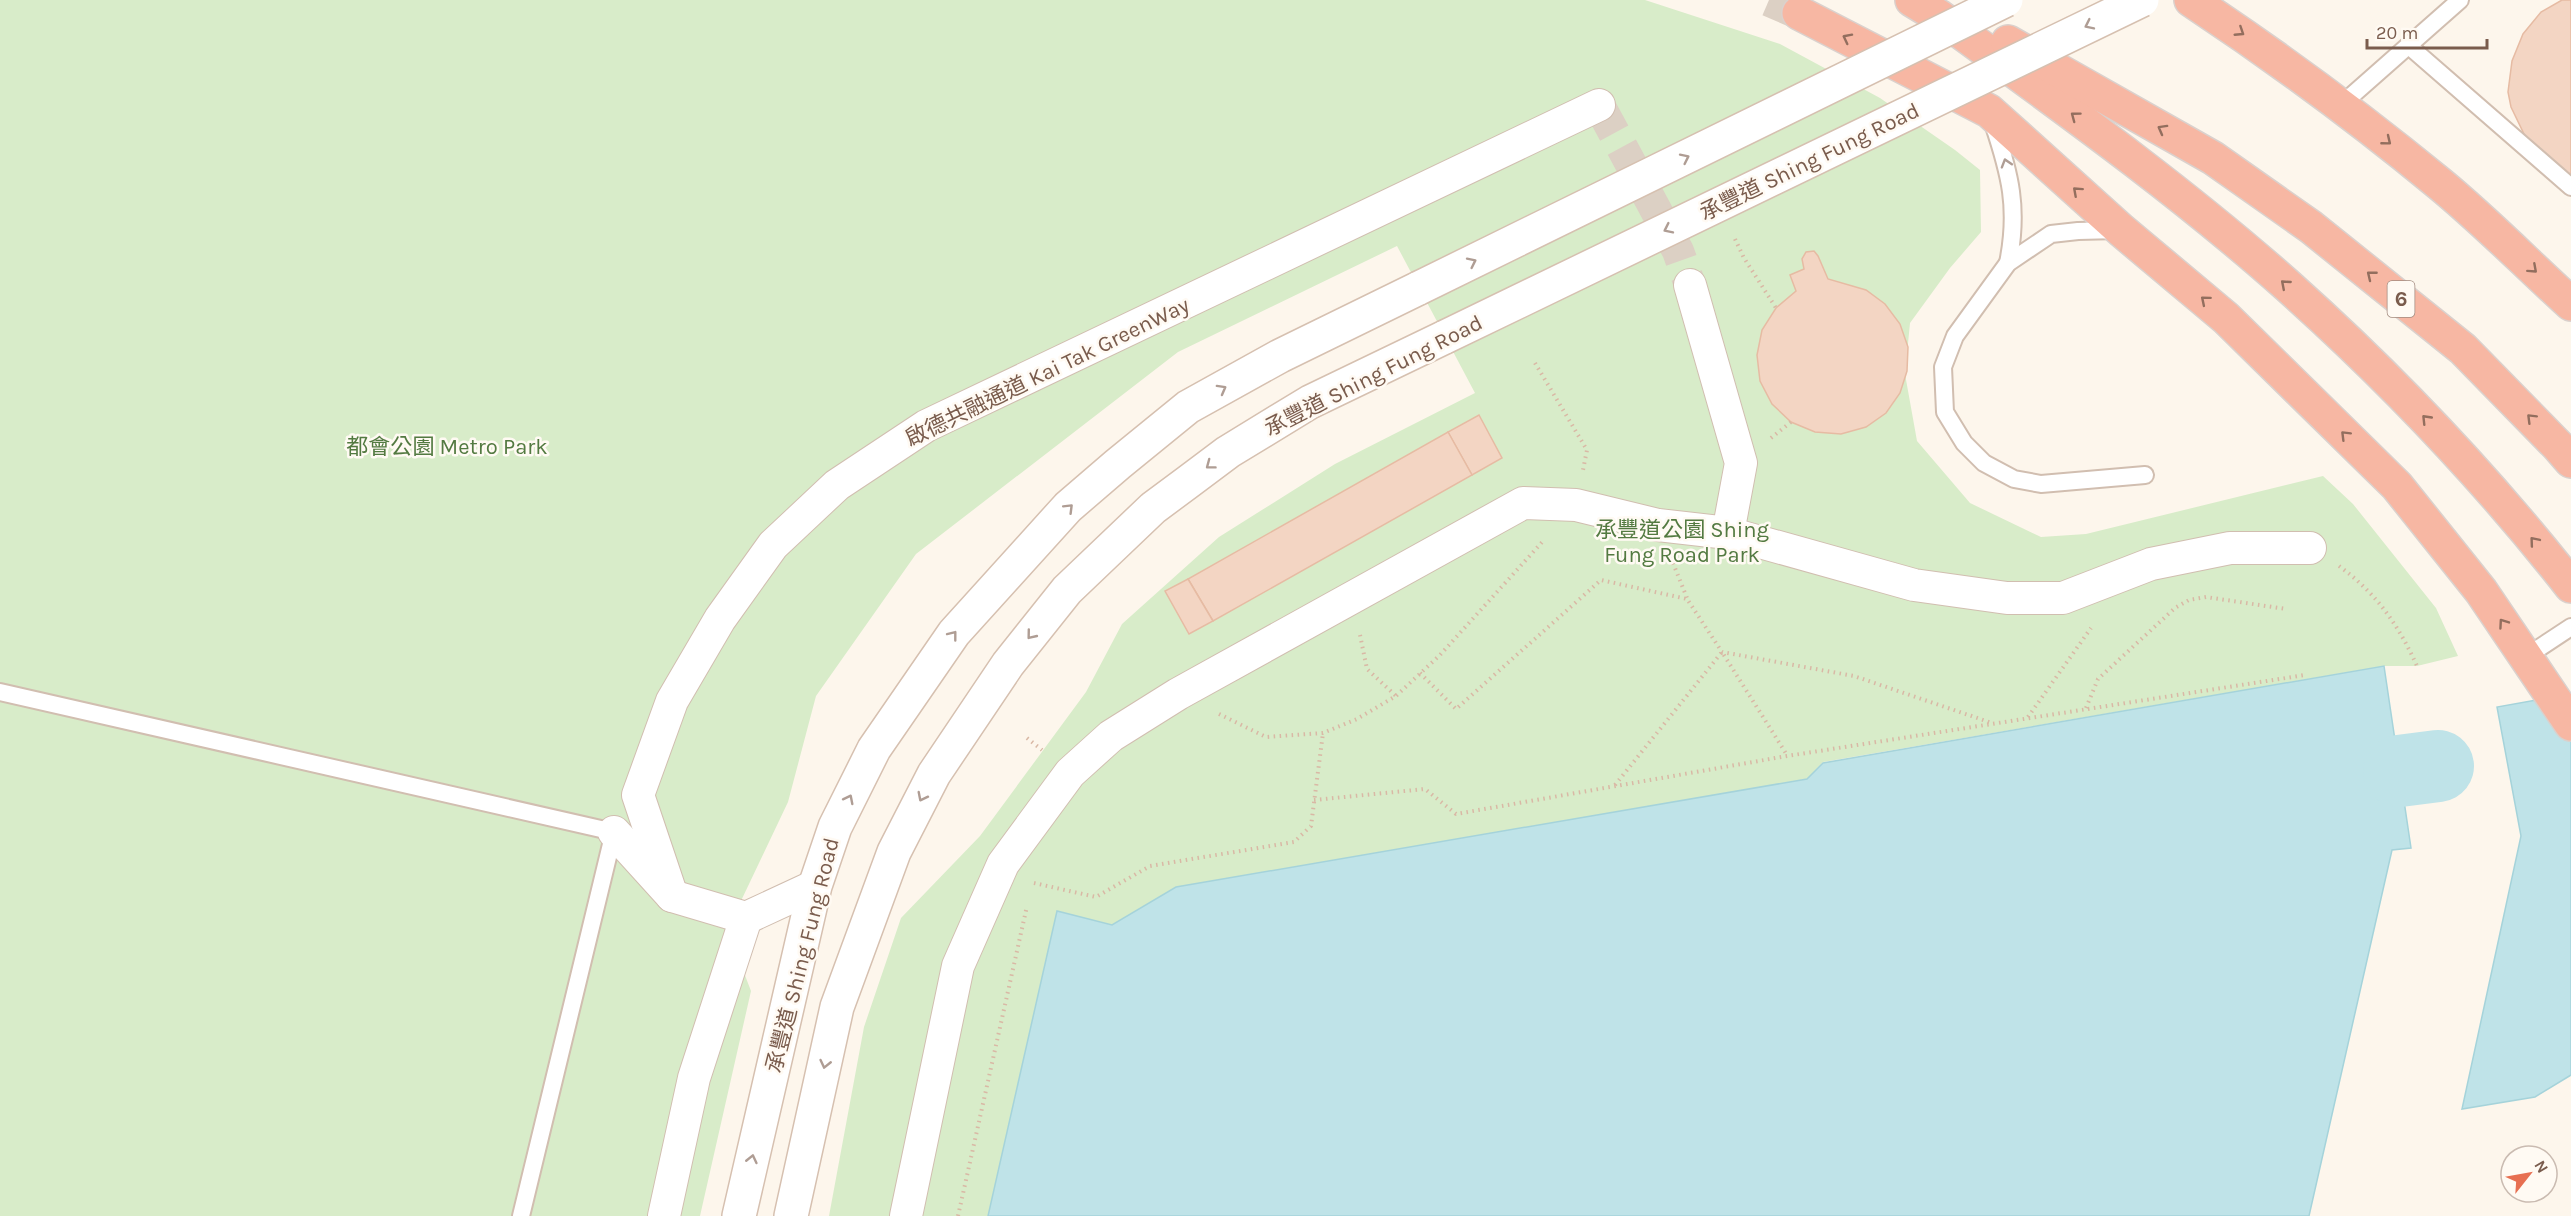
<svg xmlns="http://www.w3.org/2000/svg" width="2571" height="1216" font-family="Karla,'Noto Sans TC',sans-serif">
<rect width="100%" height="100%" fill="#fdf6ec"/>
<polygon fill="#d8ecc9" points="0,0 1645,0 1780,44 1880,98 1955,150 1980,170 1981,232 1950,268 1910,323 1905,374 1917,441 1970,503 2041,537 2086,534 2323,476 2353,504 2436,608 2458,656 2417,666 2384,666 1823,762 1807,779 1176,887 1112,925 1057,911 988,1216 829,1216 864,1027 901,918 980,836 1086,692 1122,624 1219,537 1335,464 1475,393 1397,246 1178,352 916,554 816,696 788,802 720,945 736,952 751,991 700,1216 0,1216"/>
<g fill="#bfe3e8" stroke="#a5d3da" stroke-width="1.5">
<polygon points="2384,666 2411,848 2392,850 2309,1216 988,1216 1057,911 1112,925 1176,887 1807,779 1823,763"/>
<polygon points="2571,694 2571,1075 2535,1097 2462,1109 2521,836 2497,707"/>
</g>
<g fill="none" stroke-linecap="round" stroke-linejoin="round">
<polyline stroke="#bfe3e8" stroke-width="72" points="2399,771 2438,766"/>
</g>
<g fill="#f3d5c3" stroke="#e6bba3" stroke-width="1.5">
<polygon points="2562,0 2571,0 2571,181 2535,148 2525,136 2511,107 2508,92 2512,61 2523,34 2541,12"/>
<polygon points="1814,251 1818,256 1828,279 1866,290 1885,304 1900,324 1908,347 1907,371 1900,393 1886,413 1866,427 1841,434 1815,432 1791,422 1772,404 1760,381 1757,355 1762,330 1776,308 1796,291 1790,275 1804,269 1802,259 1806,252"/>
<polygon points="1479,415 1502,458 1472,475 1448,432"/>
<polygon points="1448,432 1472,475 1213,621 1188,579"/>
<polygon points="1188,579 1213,621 1189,634 1165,591"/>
</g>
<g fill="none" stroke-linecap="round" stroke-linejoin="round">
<polyline stroke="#dcd0c4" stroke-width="32" stroke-dasharray="32 16" stroke-linecap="butt" points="1599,105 1678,251 1690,285"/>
<polyline stroke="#dcd0c4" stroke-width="33" stroke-dasharray="33 16" stroke-linecap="butt" points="1769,0 1799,13"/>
<g stroke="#d1beb0" stroke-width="20">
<g id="lane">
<polyline points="2409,46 2571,187"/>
<polyline points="2341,105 2460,0"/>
<path d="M1993 123C2010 174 2019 208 2008 263"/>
<polyline points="2118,230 2078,231 2051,234 2008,263 1955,336 1943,367 1945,412 1964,443 1984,463 2014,479 2041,484 2145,475"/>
<polyline points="2527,656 2571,627"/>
<polyline points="0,692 614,832 521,1216"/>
</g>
</g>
<g stroke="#d1beb0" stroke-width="34">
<g id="street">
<polyline points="1690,285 1741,463 1728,533"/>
<polyline points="614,832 672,896 746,918 815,886"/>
<polyline points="672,896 638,795 672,701 720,619 773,545 837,485 926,426 1599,105"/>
<polyline points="664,1216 694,1078 746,918"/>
<polyline points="906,1216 958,966 1003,864 1070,773 1111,736 1178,694 1523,503 1576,505 1658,525 1728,533 1914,585 2007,598 2063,598 2151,564 2230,548 2310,548"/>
</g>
</g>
<g stroke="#d6c0b0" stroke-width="36">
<g id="secondary">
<polyline points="739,1216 815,886 835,827 874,749 954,633 1068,507 1118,464 1188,407 1280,356 1419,288"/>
<polyline points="791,1216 837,1007 894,852 934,774 1008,664 1067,590 1153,508 1188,482 1228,452 1310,402 1445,337"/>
</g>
</g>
<g stroke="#dad1cd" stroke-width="36">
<g id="highway">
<path d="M1912 0 1940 17C2058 103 2179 189 2288 286 2391 378 2486 478 2571 586"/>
<path d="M2191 0C2277 57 2360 118 2440 184 2485 221 2527 264 2571 304"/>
<polyline points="1799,13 1989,111 2121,230 2226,318 2397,486 2481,591 2571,724"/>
<polyline points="2008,42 2213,158 2311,227 2463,349 2558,446 2571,461"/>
</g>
</g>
<g stroke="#d9b8a5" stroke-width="4" stroke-dasharray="1.5 4.5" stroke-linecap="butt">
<polyline points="1735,239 1744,258 1776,308"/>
<polyline points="1535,363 1587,450 1583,470"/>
<polyline points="1771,438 1791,422"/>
<polyline points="1673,563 1687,598"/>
<path d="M2339 566C2376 593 2398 624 2417 666"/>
<polyline points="1360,635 1367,669 1396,696"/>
<polyline points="1420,673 1456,709 1601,580 1687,599 1722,652 1854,676 1992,723"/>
<polyline points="2086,708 2098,679 2175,608 2189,600 2206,597 2286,609"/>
<polyline points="1219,714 1266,737 1323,733 1357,719 1396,696 1440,655 1544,540"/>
<polyline points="2028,717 2091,628"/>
<polyline points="1027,738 1042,750"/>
<polyline points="1615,785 1722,652 1787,755"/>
<polyline points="1314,800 1425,789 1456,814 1787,756 2305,675"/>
<polyline points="1034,883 1096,897 1150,866 1294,842 1311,826 1323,733"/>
<polyline points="958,1216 1027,906"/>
</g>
<use href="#lane" stroke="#fff" stroke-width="16"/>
<use href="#street" stroke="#fff" stroke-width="32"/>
<use href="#secondary" stroke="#fff" stroke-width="33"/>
<use href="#highway" stroke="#f7b7a3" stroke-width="33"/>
<g stroke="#d6c0b0" stroke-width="36" stroke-linecap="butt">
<g id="secondary-bridge">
<polyline points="1419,288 2006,0"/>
<polyline points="1445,337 2142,0"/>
</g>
</g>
<use href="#secondary-bridge" stroke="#fff" stroke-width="33"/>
</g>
<defs><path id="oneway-chevron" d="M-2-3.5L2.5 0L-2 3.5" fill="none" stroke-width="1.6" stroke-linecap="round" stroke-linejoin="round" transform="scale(1.5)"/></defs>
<g stroke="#af9d94">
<use href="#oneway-chevron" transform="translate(2089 25) rotate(154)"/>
<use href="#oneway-chevron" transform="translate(1685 158) rotate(-26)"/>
<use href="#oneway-chevron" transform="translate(2006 163) rotate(-107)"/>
<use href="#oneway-chevron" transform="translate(1668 229) rotate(154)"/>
<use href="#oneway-chevron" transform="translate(1472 262) rotate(-26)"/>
<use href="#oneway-chevron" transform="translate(1222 389) rotate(-29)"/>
<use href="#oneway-chevron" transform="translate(1210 465) rotate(143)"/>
<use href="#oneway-chevron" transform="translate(1069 508) rotate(-45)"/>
<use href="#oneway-chevron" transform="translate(953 635) rotate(-52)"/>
<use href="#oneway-chevron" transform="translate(1031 635) rotate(129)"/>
<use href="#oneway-chevron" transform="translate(922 797) rotate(117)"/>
<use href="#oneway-chevron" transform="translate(849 799) rotate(-63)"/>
<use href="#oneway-chevron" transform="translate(825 1064) rotate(103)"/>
<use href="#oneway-chevron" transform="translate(752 1159) rotate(-77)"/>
</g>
<g stroke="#936e5e">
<use href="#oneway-chevron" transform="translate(2240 32) rotate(33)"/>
<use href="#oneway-chevron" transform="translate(1847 38) rotate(-153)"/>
<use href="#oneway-chevron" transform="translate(2075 116) rotate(-143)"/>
<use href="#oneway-chevron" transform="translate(2162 129) rotate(-151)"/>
<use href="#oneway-chevron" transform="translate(2387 141) rotate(39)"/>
<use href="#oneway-chevron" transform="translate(2077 191) rotate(-138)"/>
<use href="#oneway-chevron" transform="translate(2533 269) rotate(42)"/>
<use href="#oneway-chevron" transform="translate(2371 275) rotate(-141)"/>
<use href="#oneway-chevron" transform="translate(2285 284) rotate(-139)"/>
<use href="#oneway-chevron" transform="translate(2205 300) rotate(-140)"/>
<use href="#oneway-chevron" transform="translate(2531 418) rotate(-135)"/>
<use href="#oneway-chevron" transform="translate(2426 419) rotate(-134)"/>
<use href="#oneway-chevron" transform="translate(2345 435) rotate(-135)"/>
<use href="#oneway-chevron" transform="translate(2534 541) rotate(-130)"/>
<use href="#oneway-chevron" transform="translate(2503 623) rotate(-125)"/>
</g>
<g text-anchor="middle" stroke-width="5" stroke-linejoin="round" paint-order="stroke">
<rect fill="#fffaf3" stroke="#a28b7f" stroke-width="1.5" x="2387.5" y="281" width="27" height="36" rx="4.5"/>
<g font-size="21" font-weight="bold" fill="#7a5c4d">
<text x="2401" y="306">6</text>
</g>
<g font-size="22" fill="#7a5c4d" stroke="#fffaf3">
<text transform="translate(1809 161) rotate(-26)" y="8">承豐道 Shing Fung Road</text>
<text transform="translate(1047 371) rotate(-26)" y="8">啟德共融通道 Kai Tak GreenWay</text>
<text transform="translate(1373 375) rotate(-27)" y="8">承豐道 Shing Fung Road</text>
<text transform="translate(802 955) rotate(-76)" y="8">承豐道 Shing Fung Road</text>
</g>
<g font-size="22" fill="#537a41" stroke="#fffaf3">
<text x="447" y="454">都會公園 Metro Park</text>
<text x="1682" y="537">承豐道公園 Shing<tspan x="1682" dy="25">Fung Road Park</tspan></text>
</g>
</g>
<g transform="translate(2529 1174) rotate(59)"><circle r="28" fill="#fffaf3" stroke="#cabbb1" stroke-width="1.5"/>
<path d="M0-4.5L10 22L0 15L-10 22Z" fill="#e76f51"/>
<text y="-9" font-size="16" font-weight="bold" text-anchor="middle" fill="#7a5c4d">N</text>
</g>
<path d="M2367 39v9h120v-9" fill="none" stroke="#7a5c4d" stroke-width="3"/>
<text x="2376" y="39" font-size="18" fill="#7a5c4d" stroke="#fffaf3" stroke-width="4.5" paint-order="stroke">20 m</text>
</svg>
